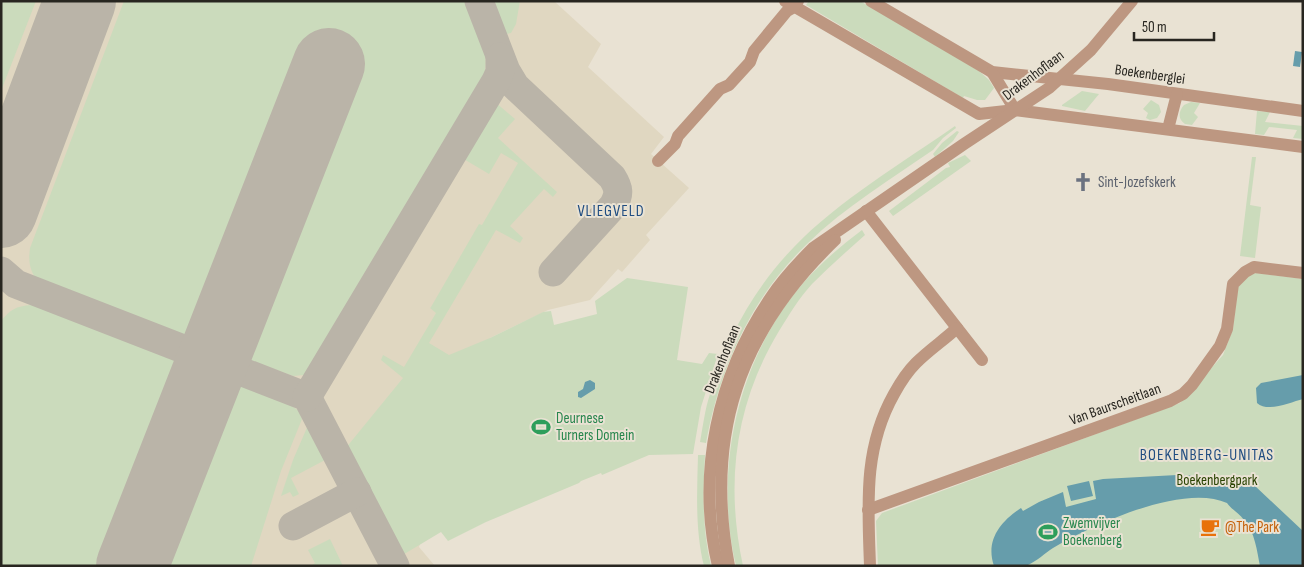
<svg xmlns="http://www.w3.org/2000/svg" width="1304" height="567" font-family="'Sofia Sans Condensed',sans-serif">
<rect width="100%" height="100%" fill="#e9e2d3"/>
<polygon fill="#e0d7c1" points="1,1 554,1 601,44 588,67 664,137 651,154 689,188 646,235 650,240 622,272 618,269 590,300 548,310 490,338 419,547 435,566 1,566"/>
<g fill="#cbdbbc">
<polygon points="1,1 36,1 1,91"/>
<path d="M124 1H467C477 27 492 51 483 79L314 369 304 375 293 376 39 283C30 271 28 263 30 248Z"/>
<polygon points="489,1 520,1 516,24 511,33 506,34 500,28"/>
<polygon points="809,1 860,1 979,71 989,80 994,88 985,100 977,100 964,96 963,98 806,5"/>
<polygon points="1082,91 1099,94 1085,111 1062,106 1062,105"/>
<polygon points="1151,100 1159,105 1161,112 1157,118 1150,120 1146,118 1148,113 1143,109"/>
<polygon points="495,102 515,119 498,138 557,192 553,197 544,189 510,226 523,238 520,243 496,230 429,343 449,355 490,338 543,312 551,311 554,325 597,314 595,301 627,278 688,287 677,360 702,364 709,353 718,354 701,407 693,454 649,455 602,475 601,473 581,481 579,483 486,522 448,541 441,532 401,556 345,449 403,378 381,360 383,355 404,367 436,313 430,308 431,307 479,224 482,225 518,163 501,153 489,174 462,158"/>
<path d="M1191 102 1200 103 1194 113 1198 117 1192 125 1185 124C1178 119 1178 112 1184 105Z"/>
<polygon points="1257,111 1270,112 1265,122 1303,126 1303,139 1293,138 1297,130 1269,127 1264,135 1255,134"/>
<path d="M955 126 956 128 943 138 933 150C891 179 845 207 808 243 752 296 720 367 706 443L700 442C703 426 705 409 710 394 725 340 755 287 794 247 838 201 902 163 955 126Z"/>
<polygon points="957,131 959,132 953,141 935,157 933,154 942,143"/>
<polygon points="965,155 971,161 893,216 889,211 946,168 950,167 948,163"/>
<polygon points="1252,157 1256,157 1250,205 1261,207 1255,258 1240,256"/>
<path d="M862 230 865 235C847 251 829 267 812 284 799 298 789 315 779 331 735 404 725 483 743 566H736C713 469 738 356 805 281 822 262 842 245 862 230Z"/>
<polygon points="1256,273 1303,279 1303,566 878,566 876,521 882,513 1180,403 1223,355 1233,329 1238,287 1248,275"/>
<path d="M31 305 41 307 285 401 299 411 302 419 281 471 251 566H1V321C10 310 16 306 31 305Z"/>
<polygon points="309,423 327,459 291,478 299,494 293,497 290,492 281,496 293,460"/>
<path d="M698 455H705C703 492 702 529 711 566H704C695 530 697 492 698 455Z"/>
<polygon points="330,539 343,566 311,566 315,563 308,550"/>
</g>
<g fill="#669dab">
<polygon points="1295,51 1302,52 1300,67 1293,66"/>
<path d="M1303 375V399C1291 402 1268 413 1257 403L1256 388 1261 383Z"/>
<polygon points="590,380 595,383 595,389 581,398 578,397 578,392 583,389 585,382"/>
<path d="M1177 475 1205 476 1240 482 1244 480 1254 485 1303 531V566H1260C1257 551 1255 532 1244 520 1239 513 1232 510 1227 503 1183 483 1092 525 1053 548 1045 553 1037 561 1028 565 1022 567 1002 566 994 566 985 540 1001 521 1021 508L1023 511 1039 502 1063 492 1066 507 1096 499 1093 481 1103 479Z"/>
<polygon points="1089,481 1093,496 1071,501 1067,486"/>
</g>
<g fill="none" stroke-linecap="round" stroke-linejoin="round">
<g stroke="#bab4a8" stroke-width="29">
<path d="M479 1 506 71 515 86 612 177C619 188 620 194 613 206L553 272"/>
<polyline points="1,271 16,284 307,397 395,566"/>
<polyline points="307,397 496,81 500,72 500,57"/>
<polyline points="293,526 357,492"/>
</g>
<g stroke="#bab4a8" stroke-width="72">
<polyline points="1,212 80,1"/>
<polyline points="132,566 329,64"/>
</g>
<g stroke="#bd9781" stroke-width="12">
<polyline points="785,1 979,114 1015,110 1303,147"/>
<polyline points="871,1 992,72 1108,84 1303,111"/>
<polyline points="992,72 1015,110"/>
<polyline points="1168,129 1177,94"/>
<polyline points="658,161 675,144 678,136 720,89 729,85 750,62 754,51 787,11 794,7 798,1"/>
<polyline points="866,211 982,360"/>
<polyline points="868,510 1170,401 1183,394 1192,385 1220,346 1227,329 1233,284 1245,272 1254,267 1303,273"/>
<path d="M718 566C696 473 718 375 771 297 783 279 798 263 813 248L964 144 1049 88 1091 50 1132 1"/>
<path d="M729 566C704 435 739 332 835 240"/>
<path d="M870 566C868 505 863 449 894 394 900 383 907 372 916 363 929 350 944 340 957 328"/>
</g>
</g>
<defs>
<g id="church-bare" transform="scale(1.5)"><path d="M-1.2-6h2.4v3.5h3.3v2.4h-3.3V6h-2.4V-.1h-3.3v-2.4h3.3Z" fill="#6b7280" stroke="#e9e2d3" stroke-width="2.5" paint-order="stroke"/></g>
<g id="stadium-bare" transform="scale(1.5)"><path d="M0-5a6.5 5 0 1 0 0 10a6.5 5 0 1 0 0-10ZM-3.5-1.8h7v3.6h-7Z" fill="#2e9e5b" stroke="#e9e2d3" stroke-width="2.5" paint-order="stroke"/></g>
<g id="cafe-bare" transform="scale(1.5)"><path d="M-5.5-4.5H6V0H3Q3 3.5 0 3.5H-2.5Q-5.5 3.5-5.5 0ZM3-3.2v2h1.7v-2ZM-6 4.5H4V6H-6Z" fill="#e8710a" stroke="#e9e2d3" stroke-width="2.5" paint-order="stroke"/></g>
</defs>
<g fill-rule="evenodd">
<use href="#church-bare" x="1083" y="182"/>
<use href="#stadium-bare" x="541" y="427"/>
<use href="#cafe-bare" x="1210" y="527"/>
<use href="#stadium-bare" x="1048" y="532"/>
</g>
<g text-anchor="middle" stroke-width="4" stroke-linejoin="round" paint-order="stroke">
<g font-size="15" fill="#282620" stroke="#e9e2d3">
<text transform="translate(1150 74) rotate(8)" y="5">Boekenberglei</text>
<text transform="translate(1033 75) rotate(-37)" y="5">Drakenhoflaan</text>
<text transform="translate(722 359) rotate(-68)" y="5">Drakenhoflaan</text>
<text transform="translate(1115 404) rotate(-20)" y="5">Van Baurscheitlaan</text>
</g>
<g font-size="15" fill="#5b616d" stroke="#e9e2d3" text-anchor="start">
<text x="1098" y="187">Sint-Jozefskerk</text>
</g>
<g font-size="15" fill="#27864d" stroke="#e9e2d3" text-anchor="start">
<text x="556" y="423">Deurnese<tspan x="556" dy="17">Turners Domein</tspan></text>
<text x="1063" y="528">Zwemvijver<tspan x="1063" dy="17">Boekenberg</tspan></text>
</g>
<g font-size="15" fill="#2a4302" stroke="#e9e2d3">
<text x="1217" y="485">Boekenbergpark</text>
</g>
<g font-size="15" fill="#c56008" stroke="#e9e2d3" text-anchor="start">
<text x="1225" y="532">@The Park</text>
</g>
<g font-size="16" letter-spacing="1" fill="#204d81" stroke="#e9e2d3">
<text x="611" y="216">VLIEGVELD</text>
<text x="1207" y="460">BOEKENBERG-UNITAS</text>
</g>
</g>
<rect width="1304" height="567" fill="none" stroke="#282620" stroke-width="5"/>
<path d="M1134 32v8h80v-8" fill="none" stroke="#282620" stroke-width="2.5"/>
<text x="1142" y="32" font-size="15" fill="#282620" stroke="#e9e2d3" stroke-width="4" paint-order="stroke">50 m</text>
</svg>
